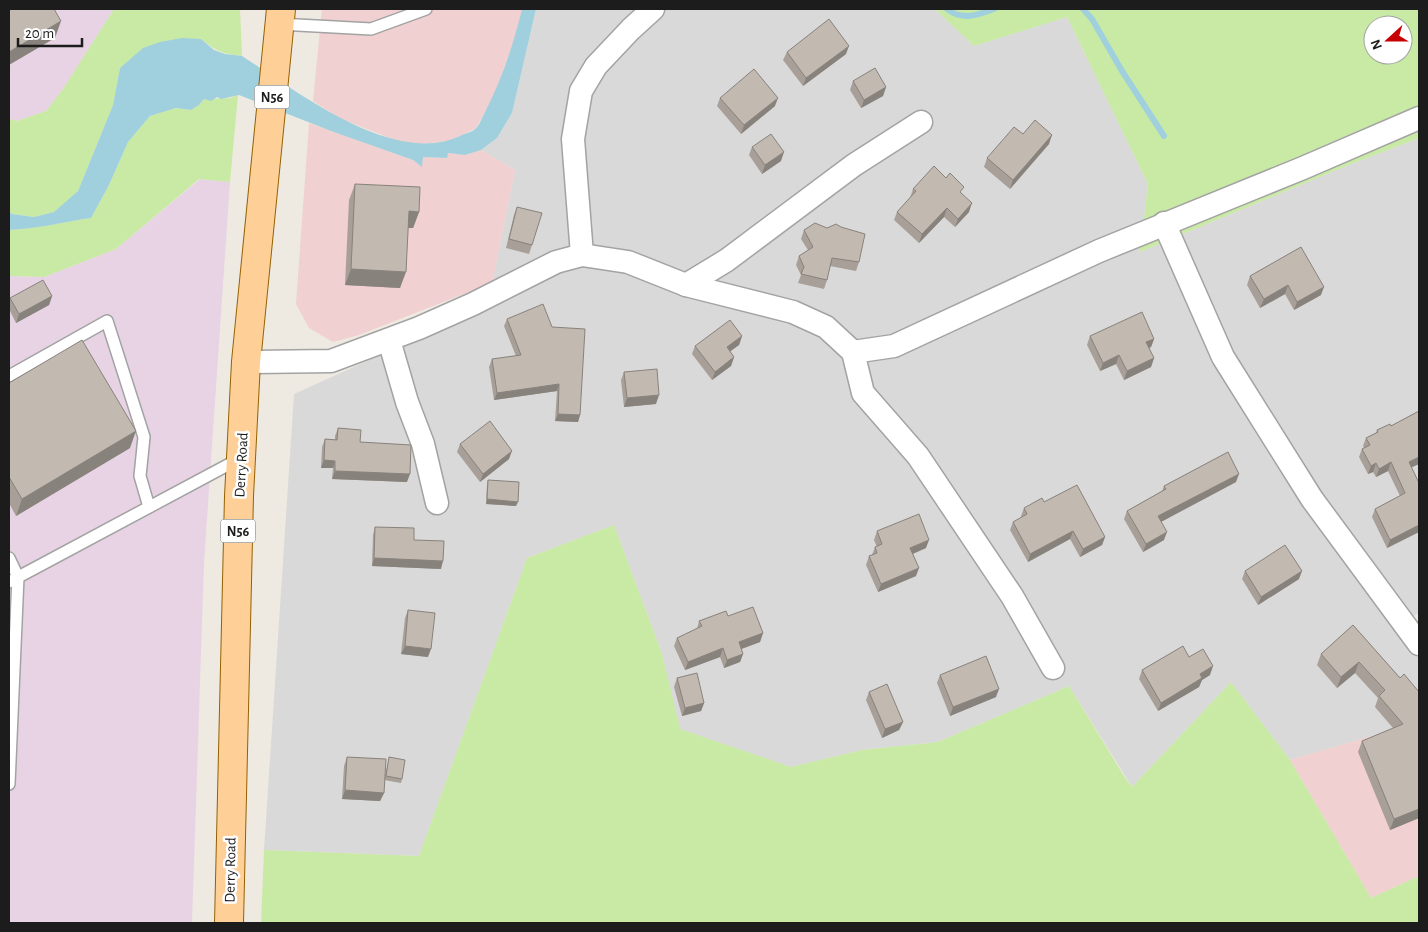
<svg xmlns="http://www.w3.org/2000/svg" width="1428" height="932" font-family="'Alegreya Sans',sans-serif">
<rect width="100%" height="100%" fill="#eeeae1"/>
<polygon fill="#dad9d9" points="536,9 935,9 974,46 1067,17 1148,184 1140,252 1341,168 1419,138 1419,613 1412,617 1419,626 1419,717 1392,730 1290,760 1231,682 1132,787 1069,686 938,742 862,750 791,767 679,729 662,654 614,525 527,558 419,856 264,850 294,394 487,307 515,170 481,150 497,138 512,113"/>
<g fill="#f0d0d0">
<polygon points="322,9 522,9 516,35 494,96 476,128 450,141 424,144 397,141 339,118 313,101"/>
<polygon points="309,123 413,160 421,166 423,157 446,158 448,153 465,155 481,150 515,170 492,283 359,335 333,342 309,328 296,304"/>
<polygon points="1419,717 1419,876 1371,898 1290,760 1392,730"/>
</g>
<g fill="#e7d3e4">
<polygon points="9,9 114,9 63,89 46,111 17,121 9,119"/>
<polygon points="200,179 230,182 204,563 192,923 9,923 9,276 44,277 116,249"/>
</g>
<g fill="#c8eaa5" fill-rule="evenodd">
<path d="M114 9H240L242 56C223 54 216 51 201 39L120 68 113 105 78 191 55 212 34 217 12 214 9 212V119L17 121 46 111 63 89Z"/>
<path d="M935 9H1419V138L1341 168 1140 252 1148 184 1067 17 974 46ZM1373 25H1403V55H1373Z"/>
<path d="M238 95 230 182 199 179 116 249 44 277 9 276V230C37 229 63 222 91 218L109 185 128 142 150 116 176 108 191 110 199 105 204 99 230 98Z"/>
<polygon points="614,525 662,654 680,729 791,767 862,750 938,742 1069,686 1124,776 1132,787 1231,682 1290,760 1371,898 1419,876 1419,923 261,923 264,850 419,856 527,558"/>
</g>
<path fill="#a0d0dd" d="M522 9H536L512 113 497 138 481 150 465 155 448 153 447 158 423 157 422 167 413 160 331 131 239 95 221 99 217 97 211 101 204 99 199 105 191 110 176 108 150 116 128 142 109 185 91 218C63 222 37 229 9 230V212L12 214 34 217 54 212 78 191 113 105 120 68 143 48 160 42 182 38 201 39 214 50 225 54 242 56C297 91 395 169 462 135 466 133 472 132 475 129 479 126 481 120 483 116 501 82 513 46 522 9Z"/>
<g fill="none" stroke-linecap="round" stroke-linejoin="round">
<g stroke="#a0d0dd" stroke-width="6">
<path d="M947 9C962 21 978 15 994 9"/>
<polyline points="1083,9 1092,19 1122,71 1164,136"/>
</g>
<g stroke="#a3a3a3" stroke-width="14">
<g id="lane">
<polyline points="279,24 371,29 426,9"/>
<polyline points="9,376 107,321 144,437 140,476 149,507"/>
<polyline points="9,558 18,577 9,784"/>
<polyline points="9,582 239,459"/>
</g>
</g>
<g stroke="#a3a3a3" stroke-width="25">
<g id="street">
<polyline points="1164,223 1223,357 1312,499 1419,644"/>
<polyline points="582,255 573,139 581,91 596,66 631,29 653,9"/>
<polyline points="686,285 727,260 854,165 921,122"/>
<polyline points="389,340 407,402 423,444 437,503"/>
<polyline points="853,352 863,393 918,456 1012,596 1053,668"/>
<polyline points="246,362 331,361 419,328 473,304 556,262 582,255 628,262 686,285 793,312 826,327 853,352 894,346 1099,251 1303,168 1419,118"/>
</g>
</g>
<g stroke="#946100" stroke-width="30">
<polyline id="primary" points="229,923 239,496 246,362 281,9"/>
</g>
<use href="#lane" stroke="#fff" stroke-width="11"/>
<use href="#street" stroke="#fff" stroke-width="22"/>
<use href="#primary" stroke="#fed097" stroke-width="28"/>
</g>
<g fill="#a79f98">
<polygon points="787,52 846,54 803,86 783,60"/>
<polygon points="853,81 886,87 883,96 861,108 850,90"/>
<polygon points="720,98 775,106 741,134 717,106"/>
<polygon points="1023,134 1049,144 1010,189 984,167 987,158"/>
<polygon points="752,147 781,161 762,174 749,155"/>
<polygon points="355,184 419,212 413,228 408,228 400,288 345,285 349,200"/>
<polygon points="913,189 962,193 969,212 955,227 944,217 919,243 894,220 897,212 910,198"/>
<polygon points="517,207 532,245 529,254 506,248 514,215"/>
<polygon points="841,227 859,262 856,271 830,266 827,280 824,289 798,283 801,275 796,265 799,256 808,250 801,239 804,230 827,228"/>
<polygon points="1301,247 1321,295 1294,310 1285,294 1260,308 1247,285 1250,276"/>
<polygon points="52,296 49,305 16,323 9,309 9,301 10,298"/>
<polygon points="507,319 552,327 580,415 578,422 555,421 557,391 494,400 489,367 492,359 516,356 504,326"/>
<polygon points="742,336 739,345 730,351 734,357 731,366 712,380 692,354 695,346"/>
<polygon points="1090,336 1154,339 1151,347 1149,348 1154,358 1151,367 1124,380 1116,364 1100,371 1087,345"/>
<polygon points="624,372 656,404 624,407 621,380"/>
<polygon points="9,383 130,448 16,516 9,503"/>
<polygon points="1419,411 1419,464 1411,467 1419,483 1419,532 1387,548 1372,517 1375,509 1400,496 1388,471 1376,477 1373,472 1368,474 1359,457 1362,449 1364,448 1363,446 1366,438 1376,433 1377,430 1391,426"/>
<polygon points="338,428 360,442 407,482 332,479 333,468 321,468 322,447 325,439 335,440 335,436"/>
<polygon points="460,444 509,459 480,482 457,452"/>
<polygon points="488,480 516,506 486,504 487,484"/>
<polygon points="1236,482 1161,522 1164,540 1143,552 1124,519 1127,511 1162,491 1164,486"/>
<polygon points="1044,502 1105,537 1102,545 1080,557 1070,539 1028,562 1010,530 1013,522 1022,517 1021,516 1024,508"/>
<polygon points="375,527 414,540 441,569 372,566 373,535"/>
<polygon points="877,531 926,548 913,554 916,576 878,592 866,565 869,556 872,555 875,547 877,547 874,540"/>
<polygon points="1245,571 1299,579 1258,605 1242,579"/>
<polygon points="408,610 428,657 401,654 405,618"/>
<polygon points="728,616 763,633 760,642 741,649 743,654 740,662 724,668 720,657 685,670 674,646 677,638 697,629 699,621"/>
<polygon points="1353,625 1400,678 1419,692 1419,818 1390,830 1358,752 1362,741 1393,728 1375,707 1378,698 1355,673 1337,688 1317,665 1321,654"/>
<polygon points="1189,657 1210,675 1202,680 1199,687 1158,711 1139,679 1142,670"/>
<polygon points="940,675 996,697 950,716 937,683"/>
<polygon points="677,678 704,703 701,711 682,716 674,687"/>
<polygon points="869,692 903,722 899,730 882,738 866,700"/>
<polygon points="347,757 384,793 380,801 342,799 344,766"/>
<polygon points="389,757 402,779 401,783 384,780 388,762"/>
</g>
<g fill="#88827c">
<polygon points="61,21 55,38 9,65 9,52"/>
<polygon points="849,46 846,54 803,86 806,78"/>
<polygon points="886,87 883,96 861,108 864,100"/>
<polygon points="778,98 775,106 741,134 744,125"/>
<polygon points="1052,135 1049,144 1010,189 1013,180"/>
<polygon points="784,152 781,161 762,174 765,165"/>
<polygon points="972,203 969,212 955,227 958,219"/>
<polygon points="947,208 944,217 919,243 922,234"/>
<polygon points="409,211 419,212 413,228 403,228"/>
<polygon points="351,269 406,272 400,288 345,285"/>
<polygon points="1288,285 1285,294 1260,308 1264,299"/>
<polygon points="1324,287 1321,295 1294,310 1297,302"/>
<polygon points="52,296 49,305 16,323 19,314"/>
<polygon points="742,336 739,345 724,356 727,347"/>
<polygon points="1154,339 1151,347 1143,351 1146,342"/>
<polygon points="1119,355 1116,364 1100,371 1103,363"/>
<polygon points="734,357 731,366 712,380 715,372"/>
<polygon points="1154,358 1151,367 1124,380 1127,371"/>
<polygon points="559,384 557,391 494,400 497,393"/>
<polygon points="659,395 656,404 624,407 627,398"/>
<polygon points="558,414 580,415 578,422 555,421"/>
<polygon points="136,431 130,448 16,516 22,499"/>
<polygon points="512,451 509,459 480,482 483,474"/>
<polygon points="1419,457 1419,464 1406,470 1409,462"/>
<polygon points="324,460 335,461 333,468 321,468"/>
<polygon points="1391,462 1388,471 1376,477 1379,469"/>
<polygon points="1376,463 1373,472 1368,474 1371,466"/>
<polygon points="335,471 410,474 407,482 332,479"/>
<polygon points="1239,474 1236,482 1155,525 1158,516"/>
<polygon points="487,499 518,502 516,506 486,504"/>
<polygon points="1419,525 1419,532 1387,548 1390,540"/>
<polygon points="1073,531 1070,539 1028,562 1030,554"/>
<polygon points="1167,532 1164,540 1143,552 1146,544"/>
<polygon points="1105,537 1102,545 1080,557 1083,549"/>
<polygon points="929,540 926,548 907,556 910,548"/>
<polygon points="374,558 443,561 441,569 372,566"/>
<polygon points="919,568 916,576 878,592 881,584"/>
<polygon points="1302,571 1299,579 1258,605 1261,597"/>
<polygon points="763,633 760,642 736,651 739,642"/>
<polygon points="405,646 431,649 428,657 401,654"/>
<polygon points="723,648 720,657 685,670 688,662"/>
<polygon points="743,654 740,662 724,668 727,660"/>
<polygon points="1359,662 1355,673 1337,688 1341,677"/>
<polygon points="1213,666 1210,675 1202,680 1199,687 1158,711 1161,703 1200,674"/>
<polygon points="999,689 996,697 950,716 953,707"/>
<polygon points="704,703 701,711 682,716 685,708"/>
<polygon points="903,722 899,730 882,738 885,729"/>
<polygon points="345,790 384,793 380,801 342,799"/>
<polygon points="1419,809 1419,818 1390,830 1394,819"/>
</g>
<g fill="#c2b9b1" stroke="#88827c">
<polygon points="9,9 54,9 61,21 9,52"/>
<polygon points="829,19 849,46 806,78 787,52"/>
<polygon points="875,68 886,87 864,100 853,81"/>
<polygon points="754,69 778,98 744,125 720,98"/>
<polygon points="1035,120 1052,135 1013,180 987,158 1014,127 1023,134"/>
<polygon points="771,134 784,152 765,165 752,147"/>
<polygon points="934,166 946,178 950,173 964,187 960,192 972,203 958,219 947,208 922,234 897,212 916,191 913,189"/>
<polygon points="355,184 420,187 419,212 409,211 406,272 351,269"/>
<polygon points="517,207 542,213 532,245 509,239"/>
<polygon points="815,223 827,228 836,224 841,227 865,234 859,262 832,258 827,280 801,274 804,267 799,256 813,247 804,230"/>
<polygon points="1301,247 1324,287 1297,302 1288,285 1264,299 1250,276"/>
<polygon points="43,280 52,296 19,314 10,298"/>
<polygon points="543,304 552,327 585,329 580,415 558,414 559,384 497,393 492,359 521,355 507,319"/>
<polygon points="1142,312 1154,339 1146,342 1154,358 1127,371 1119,355 1103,363 1090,336"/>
<polygon points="730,320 742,336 727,347 734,357 715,372 695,346"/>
<polygon points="82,340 136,431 22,499 9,477 9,383"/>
<polygon points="657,369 659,395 627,398 624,372"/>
<polygon points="1419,411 1419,457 1409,462 1419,483 1419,525 1390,540 1375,509 1405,493 1391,462 1379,469 1376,463 1371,466 1362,449 1370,445 1366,438 1378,432 1377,430 1390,424 1391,426"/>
<polygon points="490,421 512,451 483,474 460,444"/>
<polygon points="338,428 361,430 360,442 411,445 410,474 335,471 335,461 324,460 325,439 337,440"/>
<polygon points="1228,452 1239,474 1158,516 1167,532 1146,544 1127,511 1166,489 1164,486"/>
<polygon points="488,480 519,482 518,502 487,499"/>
<polygon points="1077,485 1105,537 1083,549 1073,531 1030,554 1013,522 1027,514 1024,508 1042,498 1044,502"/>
<polygon points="919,514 929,540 910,548 919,568 881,584 869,556 877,553 875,547 882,544 877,531"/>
<polygon points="375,527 414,528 414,540 444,541 443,561 374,558"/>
<polygon points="1285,545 1302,571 1261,597 1245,571"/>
<polygon points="753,607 763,633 739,642 743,654 727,660 723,648 688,662 677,638 702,626 699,621 726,611 728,616"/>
<polygon points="408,610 435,613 431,649 405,646"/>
<polygon points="1353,625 1400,678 1404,674 1419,692 1419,809 1394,819 1362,741 1403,724 1379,696 1385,690 1359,662 1341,677 1321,654"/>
<polygon points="1183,646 1189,657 1203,649 1213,666 1200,674 1202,678 1161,703 1142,670"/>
<polygon points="986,656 999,689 953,707 940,675"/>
<polygon points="697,673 704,703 685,708 677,678"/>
<polygon points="887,684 903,722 885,729 869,692"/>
<polygon points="347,757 386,759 384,793 345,790"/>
<polygon points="389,757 405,760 402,779 386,776"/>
</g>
<g text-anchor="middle" stroke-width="5" stroke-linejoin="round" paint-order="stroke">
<g fill="#fff" stroke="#606060" stroke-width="1">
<rect x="254.5" y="85.5" width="35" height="23" rx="4"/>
<rect x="220.5" y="519.5" width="35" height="23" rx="4"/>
</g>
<g font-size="14" font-weight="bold" fill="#1c1c1c">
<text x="272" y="102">N56</text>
<text x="238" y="536">N56</text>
</g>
<g font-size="15" fill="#1c1c1c" stroke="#fff">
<text transform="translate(241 465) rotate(-87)" y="5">Derry Road</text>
<text transform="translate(230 870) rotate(-89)" y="5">Derry Road</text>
</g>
</g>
<rect width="1428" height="932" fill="none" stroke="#1c1c1c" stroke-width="20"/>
<g transform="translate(1388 40) rotate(249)"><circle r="24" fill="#ffffff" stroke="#a4a4a4"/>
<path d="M0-4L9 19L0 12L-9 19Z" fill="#c80003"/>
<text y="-8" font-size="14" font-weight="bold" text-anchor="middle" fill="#1c1c1c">N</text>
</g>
<path d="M18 38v8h64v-8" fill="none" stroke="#1c1c1c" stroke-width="2.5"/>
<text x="25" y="38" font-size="15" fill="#1c1c1c" stroke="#ffffff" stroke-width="4" paint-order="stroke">20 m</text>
</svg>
